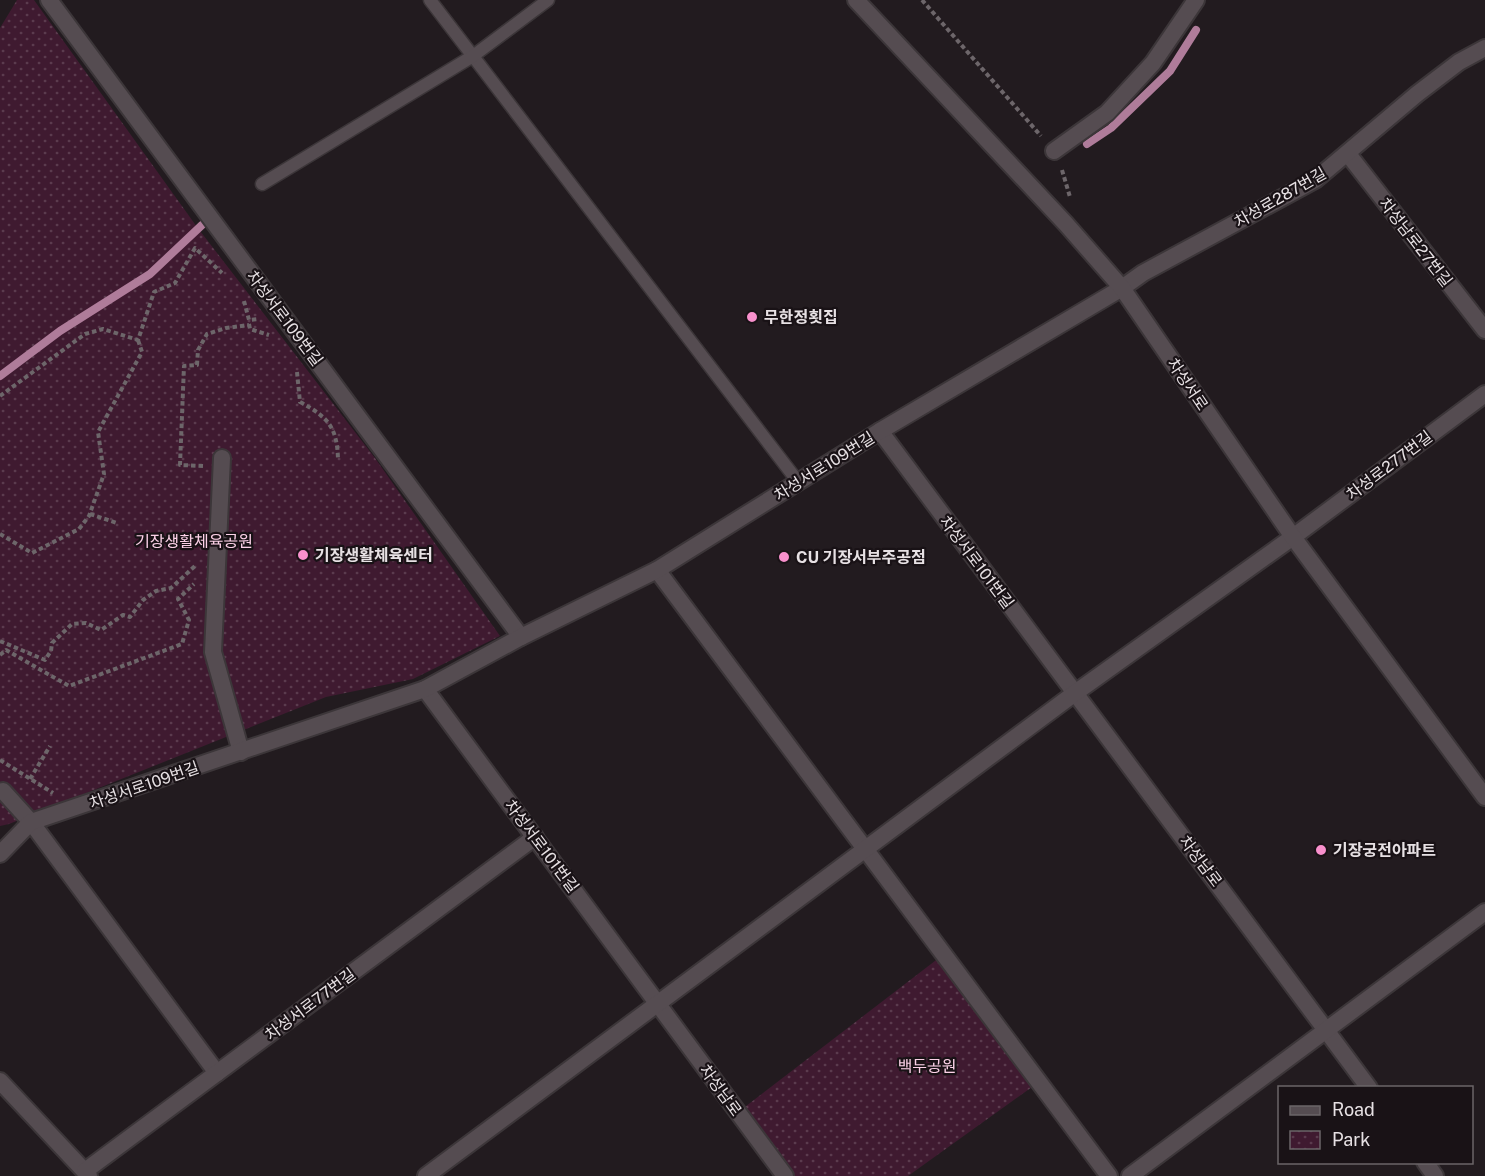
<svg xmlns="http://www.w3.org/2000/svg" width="1485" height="1176" font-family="'Public Sans','Noto Sans KR',sans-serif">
<defs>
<pattern id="park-dots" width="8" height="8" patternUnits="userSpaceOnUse" patternTransform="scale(1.5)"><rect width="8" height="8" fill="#3f1a30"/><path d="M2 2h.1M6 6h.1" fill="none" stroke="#5b3b4e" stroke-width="1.8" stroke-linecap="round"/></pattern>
</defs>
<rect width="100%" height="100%" fill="#221b1f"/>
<g fill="url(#park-dots)">
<polygon points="17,0 34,0 197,227 375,458 500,636 413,679 326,697 9,824 0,826 0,28"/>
<polygon points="944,954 1039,1082 908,1176 785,1176 737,1113"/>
</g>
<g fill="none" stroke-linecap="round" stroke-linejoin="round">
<g stroke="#af7c9a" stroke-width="8">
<polyline points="1087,144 1111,128 1170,71 1196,30"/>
<polyline points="0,376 60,331 150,274 202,225"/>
</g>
<g stroke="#3c3639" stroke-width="15">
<g id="service">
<polyline points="430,0 799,483"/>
<polyline points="262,184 473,56 548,0"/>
</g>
</g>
<g stroke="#3c3639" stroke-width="20">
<g id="minor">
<polyline points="49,0 521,637"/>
<polyline points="1054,151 1107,113 1153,63 1196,0"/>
<polyline points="1348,154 1485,330"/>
<polyline points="880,431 1369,1088"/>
<polyline points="222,458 213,652 241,752"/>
<polyline points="657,570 1109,1176"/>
<polyline points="425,689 785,1176"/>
<polyline points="3,791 31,822 217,1073"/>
<polyline points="0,854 31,822 425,689 521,637 657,570 880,431 1122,288 1143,273 1315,180 1417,94 1459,62 1485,48"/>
<polyline points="0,1081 89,1176"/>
<polyline points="1425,1162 1435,1176"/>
<polyline points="85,1171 535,837"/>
<polyline points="426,1176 1075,693 1293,537 1485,394"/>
<polyline points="1130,1176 1485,912"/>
</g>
</g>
<g stroke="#3c3639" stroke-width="20">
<polyline id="tertiary" points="856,0 1066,224 1122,288 1293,537 1485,797"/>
</g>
<g stroke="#6d666a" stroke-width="4" stroke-dasharray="4.5 3" stroke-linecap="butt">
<polyline points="922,0 1041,136"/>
<polyline points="1062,170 1070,197"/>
<polyline points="244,301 249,320 258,319"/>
<polyline points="249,324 250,329 269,335"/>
<path d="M297 372 300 402C328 417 337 427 338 459"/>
<polyline points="0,396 85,334 103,329 138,340 154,292 175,283 195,248 222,273"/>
<polyline points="203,466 180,465 184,366 197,365 198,350 207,334 226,328 249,325"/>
<polyline points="90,514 117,523"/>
<polyline points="0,534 32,553 79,529 89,516 104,474 98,432 142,352 138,340"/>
<polyline points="0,641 45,660 51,651 52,643 72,624 86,623 101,630 123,615 130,617 143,600 156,591 171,588 195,566"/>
<polyline points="0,655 6,650 69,686 182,644 189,620 178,599 194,584"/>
<polyline points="0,760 53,793"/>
<polyline points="30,779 50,746"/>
</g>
<use href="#service" stroke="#554c51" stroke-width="12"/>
<use href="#minor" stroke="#554c51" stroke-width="16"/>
<use href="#tertiary" stroke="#554c51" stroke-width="16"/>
</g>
<g fill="#f890cc" stroke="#191216" stroke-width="2">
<circle cx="752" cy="317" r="6"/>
<circle cx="303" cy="555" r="6"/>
<circle cx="784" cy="557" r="6"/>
<circle cx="1321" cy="850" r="6"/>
</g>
<g text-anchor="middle" stroke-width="4.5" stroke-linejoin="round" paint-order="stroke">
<g font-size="16" fill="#e7e1e4" stroke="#191216">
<text transform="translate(1280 197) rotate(-30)" y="6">차성로287번길</text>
<text transform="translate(1416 242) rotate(52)" y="6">차성남로27번길</text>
<text transform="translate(285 318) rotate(53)" y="6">차성서로109번길</text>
<text transform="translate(1188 384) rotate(56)" y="6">차성서로</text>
<text transform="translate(1389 465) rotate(-37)" y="6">차성로277번길</text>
<text transform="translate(824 466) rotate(-32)" y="6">차성서로109번길</text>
<text transform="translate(977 562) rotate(53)" y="6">차성서로101번길</text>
<text transform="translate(144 785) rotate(-19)" y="6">차성서로109번길</text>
<text transform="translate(542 846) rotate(53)" y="6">차성서로101번길</text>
<text transform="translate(1201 861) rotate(53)" y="6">차성남로</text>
<text transform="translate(310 1004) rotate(-37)" y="6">차성서로77번길</text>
<text transform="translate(721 1090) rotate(54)" y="6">차성남로</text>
</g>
<g font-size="16" font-weight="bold" fill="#e7e1e4" stroke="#191216" text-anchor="start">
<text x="764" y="323">무한정횟집</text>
<text x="315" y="561">기장생활체육센터</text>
<text x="796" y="563">CU 기장서부주공점</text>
<text x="1333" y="856">기장궁전아파트</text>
</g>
<g font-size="16" fill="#fbd1e7" stroke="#191216">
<text x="194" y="547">기장생활체육공원</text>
<text x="927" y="1072">백두공원</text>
</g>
</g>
<rect x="1278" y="1086" width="195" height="78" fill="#191216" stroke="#6b6568" stroke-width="1.5"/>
<rect x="1290" y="1106" width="30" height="9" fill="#554c51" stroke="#6b6568" stroke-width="1.5"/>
<text x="1332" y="1116" font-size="18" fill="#e7e1e4">Road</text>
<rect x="1290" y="1131" width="30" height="18" fill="url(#park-dots)" stroke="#6b6568" stroke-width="1.5"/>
<text x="1332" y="1146" font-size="18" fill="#e7e1e4">Park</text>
</svg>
